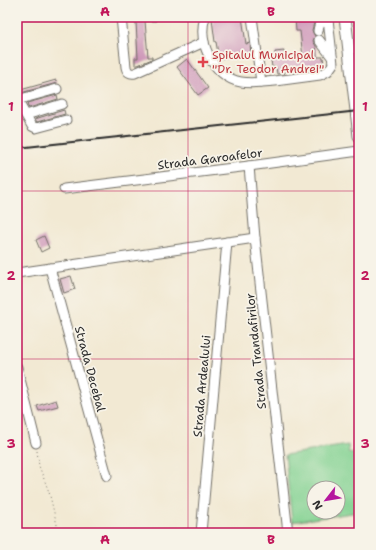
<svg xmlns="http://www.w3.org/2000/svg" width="376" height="550" font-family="'Shantell Sans',sans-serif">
<rect width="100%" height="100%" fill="#f7f3e8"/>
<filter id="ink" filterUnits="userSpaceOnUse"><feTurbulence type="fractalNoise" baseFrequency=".025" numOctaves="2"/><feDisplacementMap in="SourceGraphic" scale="8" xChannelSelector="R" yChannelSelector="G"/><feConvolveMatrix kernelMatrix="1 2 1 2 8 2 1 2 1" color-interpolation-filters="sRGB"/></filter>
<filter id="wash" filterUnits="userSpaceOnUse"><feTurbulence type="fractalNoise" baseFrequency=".012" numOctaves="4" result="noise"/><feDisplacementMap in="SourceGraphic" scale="16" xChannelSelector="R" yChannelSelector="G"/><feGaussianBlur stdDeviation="0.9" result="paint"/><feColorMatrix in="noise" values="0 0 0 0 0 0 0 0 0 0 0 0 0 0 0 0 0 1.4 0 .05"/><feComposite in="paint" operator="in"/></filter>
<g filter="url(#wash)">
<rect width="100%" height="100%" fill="#f2e9d3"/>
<path fill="#83d292" stroke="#577e5e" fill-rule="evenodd" d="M348 445 349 453 359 451V512L292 522 285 455ZM314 488H338V512H314Z"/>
<g id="blocks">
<g fill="#cd95b8">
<polygon points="131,17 156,17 156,21 145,21 148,57 152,57 152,59 138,65 135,65 135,58 138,58 136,22 131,22"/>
<polygon points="227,17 242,17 246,44 250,43 251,55 219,59 216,42 215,42 212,19"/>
<polygon points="295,17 313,17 314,23 312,30 313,33 315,36 313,41 316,46 317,57 323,57 324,65 285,69 285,73 277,74 276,67 272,67 271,60 275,59 275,52 284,51 285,59 303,57 300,31 296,31"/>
<polygon points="187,59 208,88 198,95 177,67"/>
<polygon points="56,80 57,83 17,94 17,91"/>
<polygon points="57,95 58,99 29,108 28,107 27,103"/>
<polygon points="64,110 65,114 37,122 35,119"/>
<polygon points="44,236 49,248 41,252 36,240"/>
<polygon points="71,276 75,289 64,293 60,279"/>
<polygon points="56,400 58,406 39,411 37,406"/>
</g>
</g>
</g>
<g filter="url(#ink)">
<use href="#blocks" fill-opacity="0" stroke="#716e66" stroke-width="1"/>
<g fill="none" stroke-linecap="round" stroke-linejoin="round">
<g stroke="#716e66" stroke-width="11">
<g id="minor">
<path d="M121 17 126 67C127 72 130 74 135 73L204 42"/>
<path d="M205 17C201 30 203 44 209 56 215 68 227 80 241 82 252 84 264 82 275 81 290 79 305 77 320 75L328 71 333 64 328 19 329 17"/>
<polyline points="252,17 261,82"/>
<path d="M318 31C319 23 321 22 328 19"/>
<polyline points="319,40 332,57"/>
<polyline points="17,100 32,126 36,128 66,120"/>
<polyline points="17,100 57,89"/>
<polyline points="26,115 62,104"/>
<polyline points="249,166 255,238 288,533"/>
<polyline points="64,189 249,166 359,151"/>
<polyline points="50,268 107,476"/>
<polyline points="17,273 255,238"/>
<polyline points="17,367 36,443"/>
<polyline points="201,533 227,242"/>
</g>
</g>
<g stroke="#716e66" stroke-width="13">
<polyline id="major" points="345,17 359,136"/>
</g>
<polyline stroke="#716e66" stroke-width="1" stroke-dasharray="1 3" stroke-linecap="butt" points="37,451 39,466 49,492 59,533"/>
<use href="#minor" stroke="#fff" stroke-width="9"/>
<use href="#major" stroke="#fff" stroke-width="11"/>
<polyline stroke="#2b2b2b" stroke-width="2" points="17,148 359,111"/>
</g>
</g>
<path fill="none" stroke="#c2185b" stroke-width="1" stroke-opacity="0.55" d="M188 17V533M17 191H359M17 359H359"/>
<path fill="#e0444e" stroke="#f7f3e8" stroke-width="1.5" d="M201 56h4v4h4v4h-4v4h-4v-4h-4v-4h4z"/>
<g text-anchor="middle" stroke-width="3.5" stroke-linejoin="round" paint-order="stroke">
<g font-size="12" fill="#be3a42" stroke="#f7f3e8" text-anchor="start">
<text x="212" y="59">Spitalul Municipal<tspan x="212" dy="14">"Dr. Teodor Andrei"</tspan></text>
</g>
<g font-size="12" fill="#2b2b2b" stroke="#f7f3e8">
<text transform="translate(210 159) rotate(-7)" y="4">Strada Garoafelor</text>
<text transform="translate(256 351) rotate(-96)" y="4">Strada Trandafirilor</text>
<text transform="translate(90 369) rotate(75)" y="4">Strada Decebal</text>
<text transform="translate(202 386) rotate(-85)" y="4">Strada Ardealului</text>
</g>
</g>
<rect width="376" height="550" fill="none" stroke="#f7f3e8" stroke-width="44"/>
<g transform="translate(326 500) rotate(239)"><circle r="19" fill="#f7f3e8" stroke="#a5a39c"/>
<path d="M0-3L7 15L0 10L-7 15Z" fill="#b5179e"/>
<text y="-6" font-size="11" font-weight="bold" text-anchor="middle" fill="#2b2b2b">N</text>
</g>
<rect x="22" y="22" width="332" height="506" fill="none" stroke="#c2185b" stroke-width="1.5"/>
<g font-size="13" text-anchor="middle" font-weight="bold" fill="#c2185b">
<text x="105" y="16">A</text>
<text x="271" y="16">B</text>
<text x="11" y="111">1</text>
<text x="365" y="111">1</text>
<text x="11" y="280">2</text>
<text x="365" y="280">2</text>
<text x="11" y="448">3</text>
<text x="365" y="448">3</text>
<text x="105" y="544">A</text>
<text x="271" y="544">B</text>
</g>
</svg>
